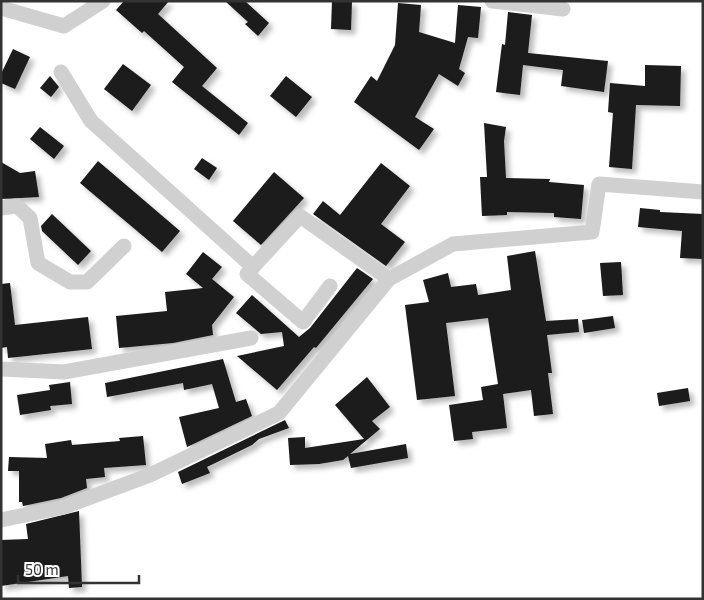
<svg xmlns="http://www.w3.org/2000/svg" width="704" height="600" font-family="'Exo 2',sans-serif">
<defs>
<filter id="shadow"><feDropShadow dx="4.5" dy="4.5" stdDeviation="2.5" flood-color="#0004"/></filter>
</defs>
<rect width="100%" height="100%" fill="#fff"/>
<g fill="#1a1a1a" filter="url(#shadow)">
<polygon points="124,1 169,1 158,14 217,68 202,86 248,123 239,135 172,82 184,67 144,31 142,33 116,10"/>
<polygon points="225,1 245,1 269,23 258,36 245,24 248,22"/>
<polygon points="332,1 352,1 351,30 331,29"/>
<polygon points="398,3 421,5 419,32 455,43 458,5 481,7 478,38 468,37 459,69 465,73 458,86 439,74 415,117 434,129 419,150 354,102 371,76 377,81 395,45"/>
<polygon points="508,12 532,15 528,53 608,61 604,92 561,86 563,70 523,65 520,95 496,92 502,44 505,45"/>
<polygon points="13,49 30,57 15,89 1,83 1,74"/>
<polygon points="123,64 151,85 132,111 104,89"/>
<polygon points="645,65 681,66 680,106 636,105 632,169 609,167 613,113 608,112 610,83 645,86"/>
<polygon points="50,76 59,87 51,97 40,88"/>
<polygon points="286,76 312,97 296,117 270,96"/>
<polygon points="484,123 506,127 504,141 506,178 550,179 549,182 584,185 581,219 554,217 554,213 507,212 507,215 482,216 480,177 487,177"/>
<polygon points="40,127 64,146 54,159 30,139"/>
<polygon points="202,158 217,168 209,180 194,169"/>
<polygon points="98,161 180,231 162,252 80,183"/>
<polygon points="1,162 20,173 35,171 39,197 1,199"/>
<polygon points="381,163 410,186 381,224 405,242 386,266 313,214 323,201 340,215"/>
<polygon points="274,172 304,198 261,245 233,221"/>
<polygon points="640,208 660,210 660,212 703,214 703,259 680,258 682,231 638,227"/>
<polygon points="52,214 91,251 78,265 42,231 41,226"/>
<polygon points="535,251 546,321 578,319 579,332 547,335 552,373 548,373 553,414 534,416 531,390 503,394 507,428 472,432 473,439 454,441 449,405 483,400 481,387 498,384 488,318 446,323 455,396 417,400 405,305 429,302 423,280 448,273 451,287 476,284 478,295 511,290 507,256"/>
<polygon points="203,252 222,267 212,279 234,297 212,325 213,335 173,343 119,348 116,316 167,311 165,292 203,288 186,274"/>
<polygon points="621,262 623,295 603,296 600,263"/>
<polygon points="357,268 373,279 316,348 314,347 277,390 237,356 284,346 282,332 261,334 236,313 252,295 299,337 310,328"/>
<polygon points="10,283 15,325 88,317 92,349 8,358 7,347 1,348 1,284"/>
<polygon points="613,316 615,328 584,333 582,320"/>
<polygon points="223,359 236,402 246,399 252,416 187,447 179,417 219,408 212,384 184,390 183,383 107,397 105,383"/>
<polygon points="367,377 390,407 372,421 380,429 350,454 406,444 408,458 351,468 348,456 343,460 319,464 290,465 288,438 305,437 305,448 364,439 335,405"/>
<polygon points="70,382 72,404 50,406 51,410 20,415 17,395 50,390 49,385"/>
<polygon points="688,388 690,401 659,406 657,393"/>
<polygon points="285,420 289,428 259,439 252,445 207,467 210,473 182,484 178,472"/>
<polygon points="143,436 146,465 104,468 105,477 86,479 87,488 61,498 23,506 22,502 19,502 19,471 8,471 9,457 47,458 45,444 71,440 72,445 120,441 119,438"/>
<polygon points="79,511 82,587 69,588 68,576 1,586 1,540 28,539 26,524"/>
</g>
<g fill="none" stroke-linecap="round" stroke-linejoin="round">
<g stroke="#d0d0d0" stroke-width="15">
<polyline points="492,1 563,9"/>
<polyline points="1,8 64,26 103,1"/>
<polyline points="61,72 91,121 253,267 300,216 389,279"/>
<polyline points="1,208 17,206 30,218 38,263 70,282 87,282 124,246"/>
<polyline points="253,267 247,274 303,322 330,286"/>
<polyline points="1,369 64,372 251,338"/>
<polyline points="1,520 64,507 150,475 279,413 389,279 453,244 592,232 599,184 703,192"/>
</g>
</g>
<rect width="704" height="600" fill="none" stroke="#333333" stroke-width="5"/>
<path d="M18 575v8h121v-8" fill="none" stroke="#333333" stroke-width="2.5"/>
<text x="25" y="575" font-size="15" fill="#333333" stroke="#ffffff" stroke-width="4" paint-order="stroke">50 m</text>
</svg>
